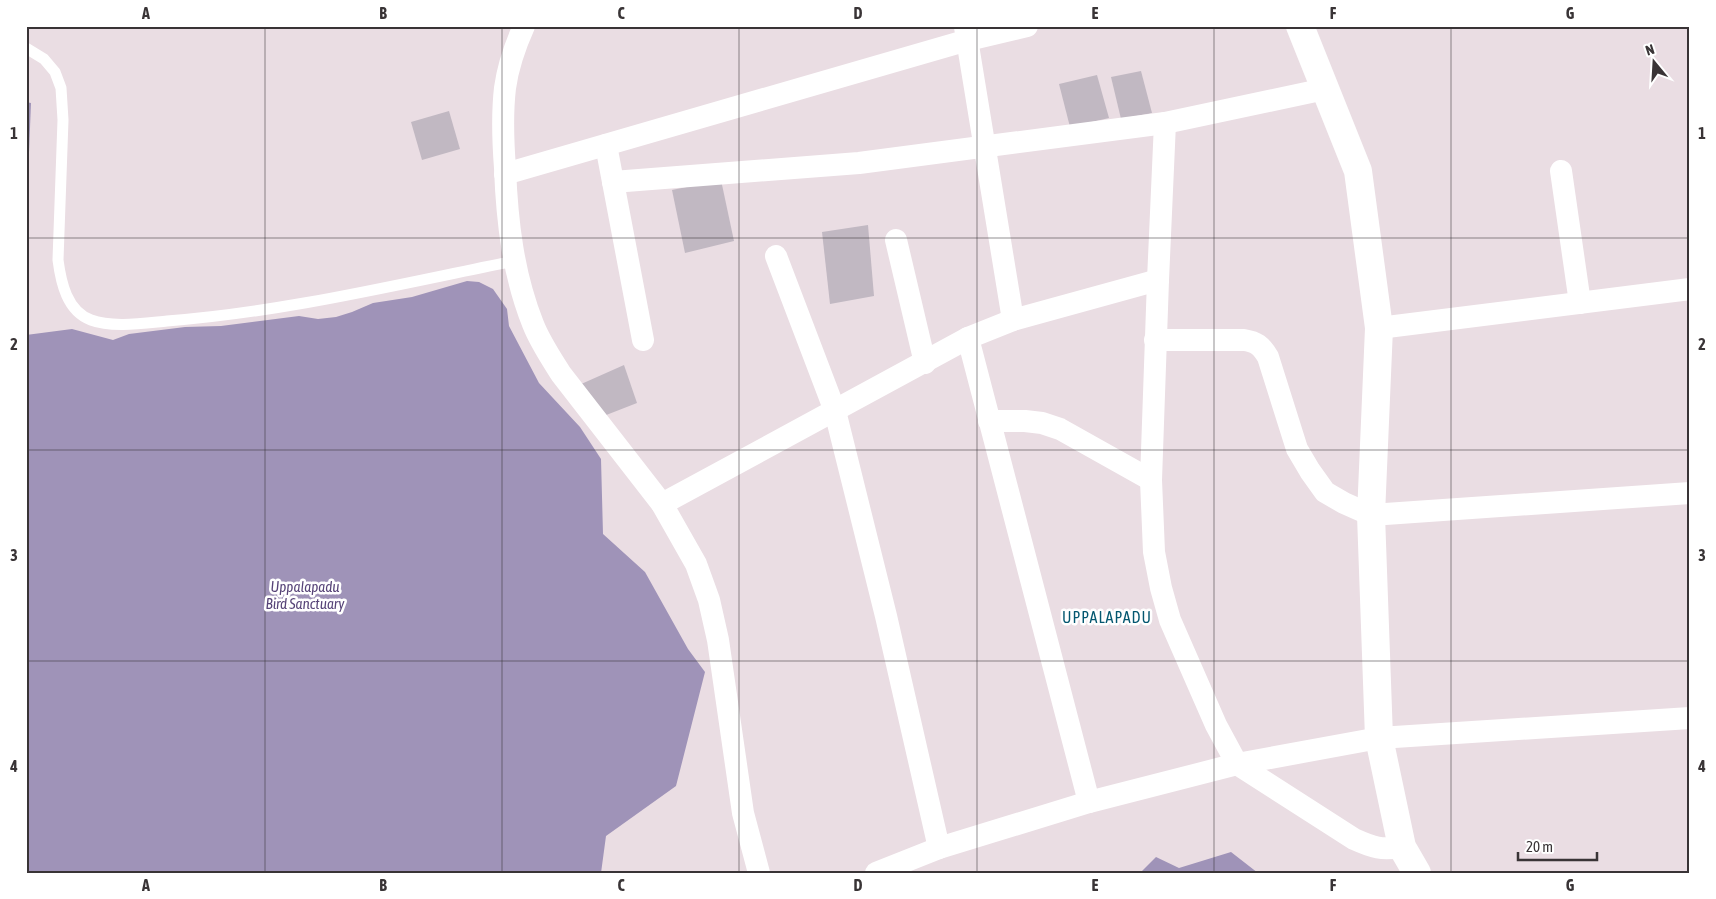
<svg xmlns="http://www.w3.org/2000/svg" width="1716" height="899" font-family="'Asap Condensed',sans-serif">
<rect width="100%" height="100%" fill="#eadde3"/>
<g fill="#9f93b8">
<polygon points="26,102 31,103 26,227"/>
<polygon points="467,281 479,282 493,289 507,309 509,326 539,383 580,427 601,459 603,534 645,572 688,649 705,672 676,786 606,836 601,873 26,873 26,335 72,329 113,340 129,334 185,327 221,326 299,316 318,319 336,317 352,312 373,303 412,297"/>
<polygon points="1231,852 1258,873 1140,873 1156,857 1179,868"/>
</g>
<g fill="#c1b8c2">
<polygon points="1141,71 1152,113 1121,119 1111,77"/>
<polygon points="1097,75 1109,118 1070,127 1059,84"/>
<polygon points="449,111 460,149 422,160 411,122"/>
<polygon points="721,180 734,241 685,253 672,190"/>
<polygon points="868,225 874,296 830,304 822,232"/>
<polygon points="624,365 637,403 596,419 579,385"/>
</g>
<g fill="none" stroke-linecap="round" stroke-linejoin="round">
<path stroke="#fff" stroke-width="11" d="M26 48 44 59 55 72 61 88 63 120 58 260C61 283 67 311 91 320 112 328 145 323 167 321 284 312 399 284 514 261"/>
<g stroke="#fff" stroke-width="22">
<path d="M524 26C515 46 508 66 505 88 502 114 503 142 505 168 507 221 513 274 533 324 540 342 551 358 561 374L662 504 696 564 709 600 718 640 743 813 759 873"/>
<polyline points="965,27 1013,320"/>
<path d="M1165 123 1158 280 1151 480 1154 552 1161 588 1170 620 1216 725 1237 764 1354 839C1374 848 1381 850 1402 847"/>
<polyline points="606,145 643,340"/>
<polyline points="1561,171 1580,303"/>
<polyline points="505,174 968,40 1027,26"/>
<polyline points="613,182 859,163 1165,123 1325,89"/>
<polyline points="896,240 925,363"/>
<polyline points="776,256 835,411 886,616 939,848"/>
<polyline points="1379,328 1690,289"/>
<polyline points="968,338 1089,802"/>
<path d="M1155 340H1244C1256 342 1261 345 1268 357L1297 449 1310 471 1325 492 1344 503 1371 515 1690 493"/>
<polyline points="989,421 1025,421 1042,423 1060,429 1151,480"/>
<polyline points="662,504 968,338 1013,320 1158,280"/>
<polyline points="876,873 939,848 1089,802 1237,764 1379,738 1690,718"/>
</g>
<polyline stroke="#fff" stroke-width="28" points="1300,26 1358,171 1379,328 1371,515 1379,738 1402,847 1417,873"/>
</g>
<path fill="none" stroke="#393436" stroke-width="1" stroke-opacity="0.55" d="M265 26V873M502 26V873M739 26V873M977 26V873M1214 26V873M1451 26V873M26 238H1690M26 450H1690M26 661H1690"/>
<g text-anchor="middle" stroke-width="5" stroke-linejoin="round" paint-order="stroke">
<g font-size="15" font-style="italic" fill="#574478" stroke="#fff">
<text x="305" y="592">Uppalapadu<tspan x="305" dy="17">Bird Sanctuary</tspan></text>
</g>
<g font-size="16" letter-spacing="1" fill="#045770" stroke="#fff">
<text x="1107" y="623">UPPALAPADU</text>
</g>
</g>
<rect width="1716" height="899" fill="none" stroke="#ffffff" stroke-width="55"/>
<g transform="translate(1654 62) rotate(342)" stroke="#ffffff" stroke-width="4" paint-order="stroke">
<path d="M0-4L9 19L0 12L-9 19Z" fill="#393436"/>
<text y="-8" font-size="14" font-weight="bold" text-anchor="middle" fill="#393436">N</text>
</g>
<path d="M1518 852v8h79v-8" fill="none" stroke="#393436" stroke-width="2.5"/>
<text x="1526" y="852" font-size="15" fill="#393436" stroke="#ffffff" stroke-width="4" paint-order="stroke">20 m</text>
<rect x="28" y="28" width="1660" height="844" fill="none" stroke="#393436" stroke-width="2"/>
<g font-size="16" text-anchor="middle" font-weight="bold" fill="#393436">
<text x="146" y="19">A</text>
<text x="383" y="19">B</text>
<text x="621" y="19">C</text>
<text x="858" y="19">D</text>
<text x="1095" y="19">E</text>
<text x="1333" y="19">F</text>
<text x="1570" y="19">G</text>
<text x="14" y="139">1</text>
<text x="1702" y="139">1</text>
<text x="14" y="350">2</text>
<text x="1702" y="350">2</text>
<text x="14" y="561">3</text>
<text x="1702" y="561">3</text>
<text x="14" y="772">4</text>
<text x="1702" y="772">4</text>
<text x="146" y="891">A</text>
<text x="383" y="891">B</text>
<text x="621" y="891">C</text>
<text x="858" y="891">D</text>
<text x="1095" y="891">E</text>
<text x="1333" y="891">F</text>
<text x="1570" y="891">G</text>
</g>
</svg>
